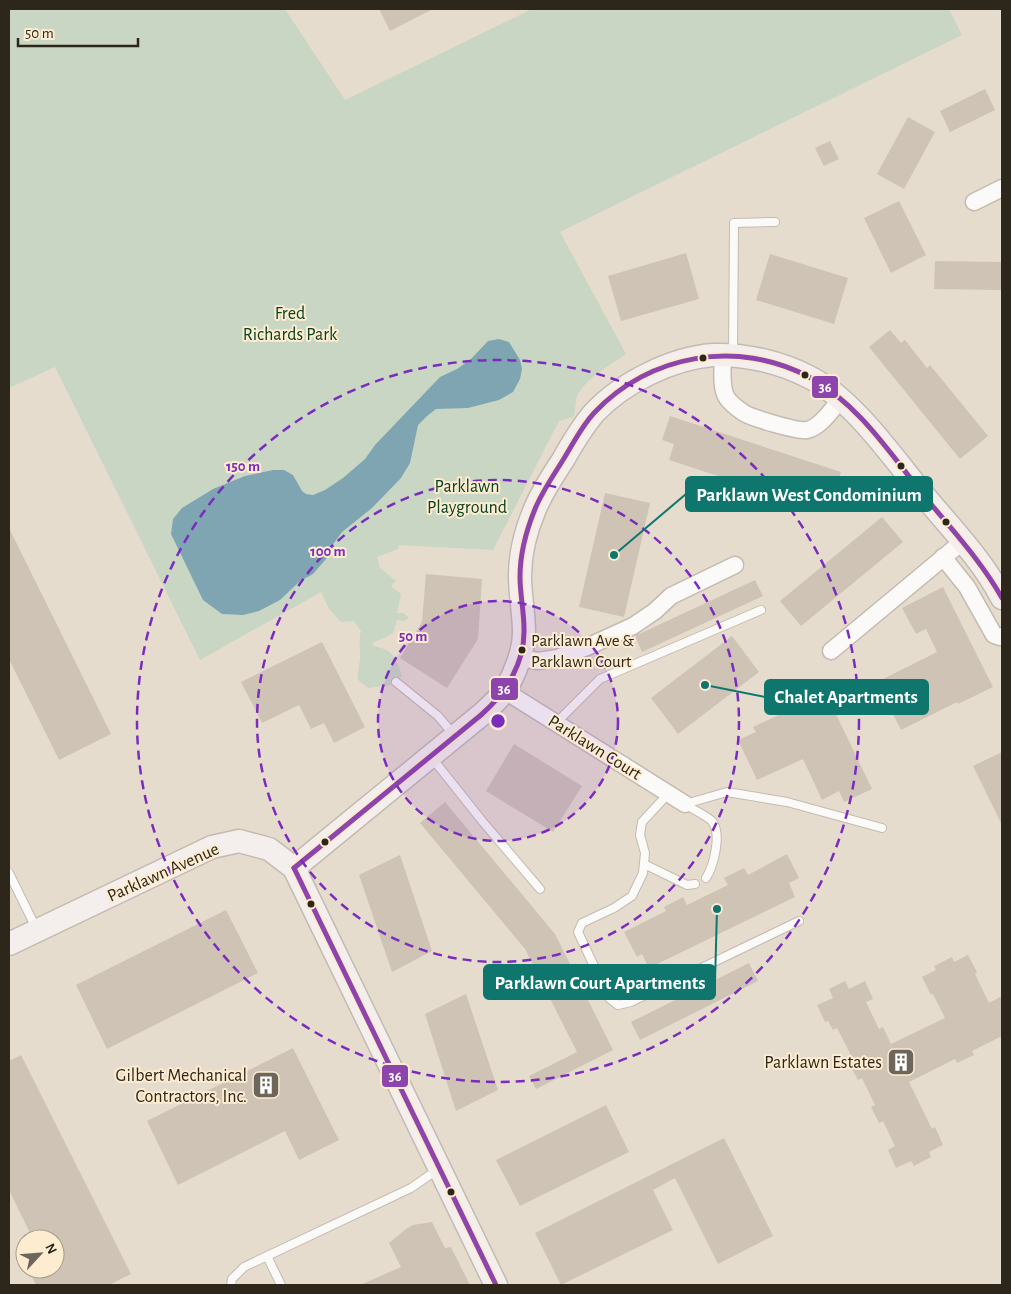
<svg xmlns="http://www.w3.org/2000/svg" width="1011" height="1294" font-family="'Alegreya Sans',sans-serif">
<rect width="100%" height="100%" fill="#e6dcce"/>
<path fill="#c9d6c3" d="M9 9H285L345 100 532 9H949L962 35 560 232 626 354C609 366 589 376 578 394 574 401 577 410 573 417L559 421 493 550 399 545 398 549 377 557 380 568 396 581 392 584V587L401 594 397 613H403L409 618 405 621 397 620 393 633 386 637 372 643 374 646C394 650 396 658 402 676L393 685 368 688 358 680C357 673 359 667 360 659 361 649 358 641 361 631L354 621 341 622 329 609 321 592 200 660 55 367 9 388Z"/>
<polygon fill="#7ea5b1" points="499,339 509,342 520,360 522,369 520,379 513,392 499,400 468,408 436,409 427,416 418,425 410,463 401,478 372,508 342,532 331,547 326,559 313,574 300,581 280,600 259,611 243,615 222,614 203,600 171,534 173,519 182,508 213,489 245,476 273,470 284,470 293,475 302,491 306,494 313,495 325,490 343,478 365,459 375,445 440,377 457,369 471,359 488,341"/>
<g fill="#cec3b5">
<polygon points="379,9 433,9 390,31"/>
<polygon points="985,89 995,110 950,132 940,111"/>
<polygon points="908,117 935,132 904,189 877,174"/>
<polygon points="830,141 839,159 824,166 815,148"/>
<polygon points="899,201 926,255 891,273 864,218"/>
<polygon points="686,253 699,299 621,321 608,276"/>
<polygon points="770,254 848,278 834,324 756,300"/>
<polygon points="935,261 1002,262 1001,290 934,289"/>
<polygon points="890,330 901,343 905,340 927,368 930,365 988,436 960,459 869,347"/>
<polygon points="670,416 841,472 833,496 821,492 816,508 669,460 674,444 662,440"/>
<polygon points="605,493 650,503 624,617 579,607"/>
<polygon points="882,517 903,542 801,626 780,601"/>
<polygon points="9,528 111,734 59,760 9,659"/>
<polygon points="426,574 482,579 478,639 447,688 400,658 422,622"/>
<polygon points="755,580 763,596 642,652 635,636"/>
<polygon points="943,587 993,687 958,704 957,702 901,730 877,682 937,652 926,629 916,634 902,608"/>
<polygon points="732,636 759,672 678,734 651,698"/>
<polygon points="322,642 365,727 334,743 324,723 311,729 299,705 262,723 241,682"/>
<polygon points="822,685 872,789 844,802 839,791 822,800 803,759 757,780 738,740 756,732 753,727 798,706 795,698"/>
<polygon points="514,744 582,786 553,832 486,791"/>
<polygon points="1002,752 1002,825 973,766"/>
<polygon points="445,802 555,934 613,1050 536,1089 529,1076 577,1052 525,949 420,823"/>
<polygon points="787,854 799,878 789,883 795,897 649,968 642,954 637,957 624,932 666,911 664,907 683,897 687,905 728,885 724,878 744,868 748,875"/>
<polygon points="400,855 432,951 392,972 359,875"/>
<polygon points="226,910 258,973 107,1049 76,985"/>
<polygon points="968,955 977,972 975,974 989,1003 1002,996 1002,1036 972,1051 974,1055 957,1063 955,1059 909,1082 932,1129 935,1127 943,1145 929,1152 931,1157 914,1166 911,1161 896,1168 888,1150 895,1146 883,1121 879,1123 871,1107 875,1105 862,1078 858,1080 849,1063 854,1061 837,1028 833,1030 828,1021 825,1022 817,1005 833,998 829,989 845,981 849,989 865,981 873,999 866,1002 879,1029 883,1027 891,1044 945,1018 933,994 931,995 922,977 936,970 934,966 952,957 954,962"/>
<polygon points="749,963 758,981 640,1040 631,1022"/>
<polygon points="466,994 498,1090 456,1111 425,1014"/>
<polygon points="293,1048 339,1140 299,1160 285,1131 178,1185 147,1121"/>
<polygon points="21,1055 131,1274 109,1285 36,1285 28,1269 55,1269 55,1239 33,1239 9,1190 9,1061"/>
<polygon points="606,1105 629,1152 520,1206 496,1160"/>
<polygon points="724,1138 773,1236 718,1264 675,1178 653,1190 673,1230 561,1285 535,1233"/>
<polygon points="432,1222 445,1248 451,1247 470,1285 360,1285 401,1267 389,1243 406,1229 413,1225"/>
</g>
<g fill="none" stroke-linecap="round" stroke-linejoin="round">
<g stroke="#c3bbb0" stroke-width="10">
<g id="lane">
<polyline points="733,354 734,223 775,222"/>
<polyline points="396,682 438,716 454,735"/>
<polyline points="556,723 600,679 761,610"/>
<polyline points="432,758 483,822 540,889"/>
<polyline points="668,794 642,822 640,835 645,853 643,873 632,896 614,908 582,923 578,932 609,998 618,1005 631,1002 799,921"/>
<polyline points="685,804 727,792 787,802 882,828"/>
<path d="M685 804C692 809 707 816 712 821 722 834 714 865 706 878"/>
<polyline points="644,864 687,885 695,884"/>
<polyline points="9,873 37,930"/>
<polyline points="267,1256 281,1285"/>
<polyline points="231,1285 232,1279 244,1267 411,1188 437,1170"/>
</g>
</g>
<g stroke="#c3bbb0" stroke-width="19">
<g id="street">
<polyline points="974,202 1002,188"/>
<path d="M723 356C723 368 720 387 727 398 731 404 738 409 744 413 752 418 799 432 807 430 821 427 832 409 841 399"/>
<polyline points="943,557 967,587 994,635 1000,637 1002,636"/>
<polyline points="831,651 962,542"/>
<polyline points="519,658 539,661 557,658 587,647 633,626 655,611 671,596 735,565"/>
<polyline points="505,691 685,804"/>
</g>
</g>
<g stroke="#c3bbb0" stroke-width="25">
<g id="secondary">
<path d="M294 868 481 715C490 707 499 699 505 690 515 674 524 651 524 632 524 614 520 595 520 576 520 553 526 530 535 509 542 492 553 475 563 460 572 444 582 427 594 413 622 383 672 358 713 355 745 354 780 362 809 377 853 399 894 459 926 498 952 529 983 561 1002 598"/>
<polyline points="9,944 212,847 239,841 269,849 294,868 496,1285"/>
</g>
</g>
<use href="#lane" stroke="#fbfaf8" stroke-width="8"/>
<use href="#street" stroke="#fbfaf8" stroke-width="16"/>
<use href="#secondary" stroke="#f4efed" stroke-width="22"/>
<g stroke="#fdecd0" stroke-width="9">
<g id="bus-1">
<path d="M294 868 481 715C506 693 525 663 524 629 524 611 520 594 520 577 520 553 526 531 535 509 542 492 553 476 563 460 573 444 581 427 594 413 649 354 738 339 809 377 859 404 891 455 926 498 953 531 981 561 1002 598"/>
<polyline points="294,868 496,1285"/>
</g>
</g>
<use href="#bus-1" stroke="#8e44ad" stroke-width="5"/>
</g>
<circle cx="498" cy="721" r="120" fill="#7b2cbf" fill-opacity=".12"/>
<g fill="none" stroke="#7b2cbf" stroke-width="2.5" stroke-dasharray="9 6">
<circle cx="498" cy="721" r="120"/>
<circle cx="498" cy="721" r="241"/>
<circle cx="498" cy="721" r="361"/>
</g>
<defs>
<g id="building-square" transform="scale(1.4375)"><rect x="-9" y="-9" width="18" height="18" rx="4" fill="#6d665a" stroke="#fdecd0"/><path d="M-4-6H4V6H1V3H-1V6H-4ZM-2.5-4.3h1.7v1.8h-1.7ZM.8-4.3h1.7v1.8H.8ZM-2.5-1h1.7V.8h-1.7ZM.8-1h1.7V.8H.8Z" fill="#fff"/></g>
</defs>
<g fill-rule="evenodd">
<use href="#building-square" x="901" y="1062"/>
<use href="#building-square" x="266" y="1085"/>
</g>
<g fill="#2c261b" stroke="#fdecd0" stroke-width="2">
<circle cx="703" cy="358" r="4.5"/>
<circle cx="805" cy="375" r="4.5"/>
<circle cx="901" cy="466" r="4.5"/>
<circle cx="946" cy="522" r="4.5"/>
<circle cx="522" cy="650" r="4.5"/>
<circle cx="325" cy="842" r="4.5"/>
<circle cx="311" cy="904" r="4.5"/>
<circle cx="451" cy="1192" r="4.5"/>
</g>
<g text-anchor="middle" stroke-width="4" stroke-linejoin="round" paint-order="stroke">
<g font-size="17" fill="#2c261b" stroke="#fdecd0" text-anchor="start">
<text x="531" y="646">Parklawn Ave &amp;<tspan x="531" dy="21">Parklawn Court</tspan></text>
</g>
<g font-size="18" fill="#074222" stroke="#fdecd0">
<text x="290" y="319">Fred<tspan x="290" dy="21">Richards Park</tspan></text>
<text x="467" y="492">Parklawn<tspan x="467" dy="21">Playground</tspan></text>
</g>
<g font-size="18" fill="#2c261b" stroke="#fdecd0">
<text transform="translate(595 747) rotate(32)" y="6">Parklawn Court</text>
<text transform="translate(163 872) rotate(-24)" y="6">Parklawn Avenue</text>
</g>
<g font-size="18" fill="#2c261b" stroke="#fdecd0" text-anchor="end">
<text x="882" y="1068">Parklawn Estates</text>
<text x="247" y="1081">Gilbert Mechanical<tspan x="247" dy="21">Contractors, Inc.</tspan></text>
</g>
</g>
<circle cx="498" cy="721" r="8" fill="#7b2cbf" stroke="#fdecd0" stroke-width="2.5"/>
<g font-size="15" text-anchor="middle" font-weight="bold" fill="#7b2cbf" stroke="#fdecd0" stroke-width="4" stroke-linejoin="round" paint-order="stroke">
<text x="243" y="471">150 m</text>
<text x="328" y="556">100 m</text>
<text x="413" y="641">50 m</text>
</g>
<path fill="none" stroke="#0f766e" stroke-width="2" d="M614 555L686 494M705 685L765 697M717 909L715 982"/>
<g fill="#0f766e" stroke="#fdecd0" stroke-width="2">
<circle cx="614" cy="555" r="5"/>
<circle cx="705" cy="685" r="5"/>
<circle cx="717" cy="909" r="5"/>
</g>
<g fill="#0f766e" stroke="#0f766e" stroke-width="2">
<rect x="686" y="477" width="246" height="34" rx="5"/>
<rect x="765" y="680" width="163" height="34" rx="5"/>
<rect x="484" y="965" width="231" height="34" rx="5"/>
</g>
<g font-size="19" text-anchor="middle" font-weight="bold" fill="#fff">
<text x="809" y="501">Parklawn West Condominium</text>
<text x="846" y="703">Chalet Apartments</text>
<text x="600" y="989">Parklawn Court Apartments</text>
</g>
<g stroke="#fdecd0" stroke-width="2">
<rect x="811" y="375" width="28" height="24" rx="5" fill="#8e44ad"/>
<rect x="490" y="677" width="29" height="24" rx="5" fill="#8e44ad"/>
<rect x="381" y="1064" width="28" height="24" rx="5" fill="#8e44ad"/>
</g>
<g font-size="14" text-anchor="middle" font-weight="bold" fill="#fff">
<text x="825" y="392">36</text>
<text x="504" y="694">36</text>
<text x="395" y="1081">36</text>
</g>
<rect width="1011" height="1294" fill="none" stroke="#2c261b" stroke-width="20"/>
<g transform="translate(40 1254) rotate(64)"><circle r="24" fill="#fdecd0" stroke="#a99d88"/>
<path d="M0-4L9 19L0 12L-9 19Z" fill="#6d665a"/>
<text y="-8" font-size="14" font-weight="bold" text-anchor="middle" fill="#2c261b">N</text>
</g>
<path d="M18 38v8h120v-8" fill="none" stroke="#2c261b" stroke-width="2.5"/>
<text x="25" y="38" font-size="15" fill="#2c261b" stroke="#fdecd0" stroke-width="4" paint-order="stroke">50 m</text>
</svg>
